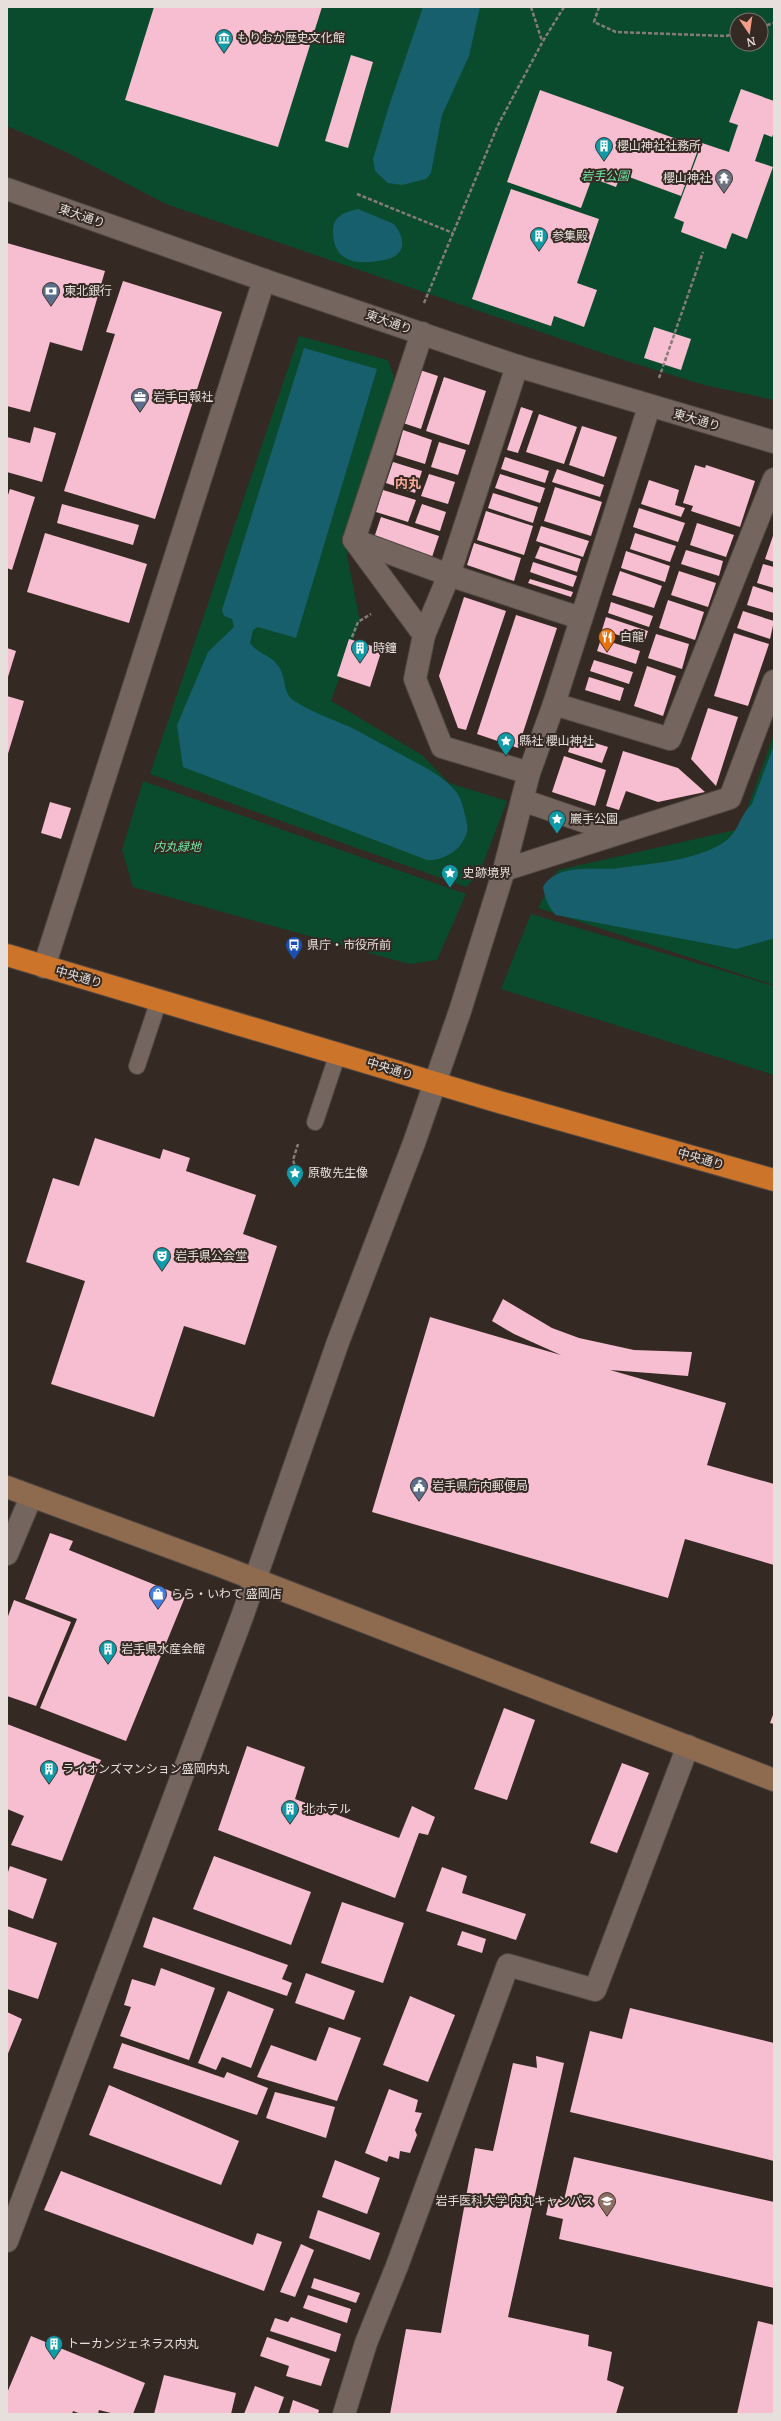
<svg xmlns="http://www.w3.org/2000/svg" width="781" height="2421" font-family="Merriweather,'Noto Sans JP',serif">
<rect width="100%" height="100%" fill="#352923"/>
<g fill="#094b2c" fill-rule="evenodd">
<path d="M7 7H774V400L704 385 617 358 166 204 66 152 7 126ZM737 20H761V44H737Z"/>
<polygon points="299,336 388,360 399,391 347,555 360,621 331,701 422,755 449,783 507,801 480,872 466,887 150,774"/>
<polygon points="774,734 774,985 538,908 558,870 740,829"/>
<polygon points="143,781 466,894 437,960 409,964 133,887 122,850"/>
<polygon points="531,914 774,986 774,1075 501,989"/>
</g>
<g fill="#175f6d">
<polygon points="423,7 480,7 469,56 442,115 431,173 426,179 402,185 388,183 375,171 373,159 389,106"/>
<path d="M358 209 394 224C399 230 405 242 401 249 397 258 386 260 378 261 353 265 333 260 333 231 333 215 346 212 358 209Z"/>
<path d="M304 348 377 369 296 638 258 627 253 630 250 643C258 654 272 655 279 667 286 677 283 693 293 700 312 713 336 720 356 730 375 740 394 751 413 761 428 769 446 778 457 793 462 800 463 807 465 815 468 826 469 832 463 841 457 853 440 861 427 860L183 767 177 725 208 652 234 627 232 619 224 616 222 610Z"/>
<path d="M774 745V937L772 939 736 949 556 915C548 907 545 898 543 887 557 862 596 871 619 868 647 864 677 862 704 852 713 849 728 842 734 832 741 822 742 813 752 804Z"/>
</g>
<g fill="#f7bed1">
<polygon points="154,7 322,7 278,147 125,100"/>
<polygon points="351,55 373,62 348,148 325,141"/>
<polygon points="741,89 774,101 774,132 772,137 764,134 755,161 773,167 747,239 732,233 726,249 681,232 684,222 674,218 702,143 729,152 738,125 729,122"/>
<polygon points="540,90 699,147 681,196 621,174 616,187 592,178 581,208 507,182"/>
<polygon points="511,189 599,219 577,283 597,290 584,327 554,316 551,326 472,299"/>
<polygon points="7,243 105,271 82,351 50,342 30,412 7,406"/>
<polygon points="123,281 222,312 155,519 64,491 115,334 106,332"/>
<polygon points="654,327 691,339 681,370 644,358"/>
<polygon points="420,370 438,376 421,429 403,423"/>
<polygon points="444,377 486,391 469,445 426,431"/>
<polygon points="521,407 533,411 518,453 507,450"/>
<polygon points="539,414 577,427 564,464 526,452"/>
<polygon points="582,426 617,437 604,477 569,465"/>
<polygon points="34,427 56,433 42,482 7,472 7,437 30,443"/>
<polygon points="403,430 432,440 425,464 396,455"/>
<polygon points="439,442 466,450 458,475 431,467"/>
<polygon points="505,457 549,471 545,483 501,469"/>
<polygon points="393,462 422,471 415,493 386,483"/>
<polygon points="695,465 705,468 706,465 755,481 740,527 691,511 693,506 683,503"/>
<polygon points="557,469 604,485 600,497 552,482"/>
<polygon points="429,474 455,482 448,504 421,496"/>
<polygon points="500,474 545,488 540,503 495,488"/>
<polygon points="649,480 679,490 675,505 685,508 681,517 641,504"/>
<polygon points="555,487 602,502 591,536 544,521"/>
<polygon points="10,489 35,497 12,570 7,568 7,498"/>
<polygon points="383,490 416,500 408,522 376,512"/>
<polygon points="493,493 538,507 533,523 488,508"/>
<polygon points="62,504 139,525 133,545 57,523"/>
<polygon points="422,504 446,512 440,531 415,523"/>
<polygon points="639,508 685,523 678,542 633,527"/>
<polygon points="486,511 533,526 524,555 477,540"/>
<polygon points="381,517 439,536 432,557 374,538"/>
<polygon points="697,523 734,535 726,557 690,545"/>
<polygon points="541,526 589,541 583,557 536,541"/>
<polygon points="45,533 147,564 129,623 27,592"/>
<polygon points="635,533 676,546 670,562 630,549"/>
<polygon points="774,533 774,562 765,559"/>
<polygon points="474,543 521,558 514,581 467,565"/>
<polygon points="540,546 581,559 577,572 535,558"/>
<polygon points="686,550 723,561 719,576 681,564"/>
<polygon points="626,551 670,566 665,582 621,568"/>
<polygon points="533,562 577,576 573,587 530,572"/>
<polygon points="763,564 774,567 774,588 757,583"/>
<polygon points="620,571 662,586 654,608 612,595"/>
<polygon points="679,571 716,583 708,607 671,595"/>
<polygon points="530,579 573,592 571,597 528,583"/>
<polygon points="753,586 774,593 774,613 747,605"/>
<polygon points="464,597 506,611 466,730 458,728 439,676"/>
<polygon points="668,600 704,612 695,640 659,628"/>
<polygon points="611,602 653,616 649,627 608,613"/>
<polygon points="743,611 774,621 770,639 737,628"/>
<polygon points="516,615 557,628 518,748 477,734"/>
<polygon points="606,617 648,631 644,643 602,630"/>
<polygon points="734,633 769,644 748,706 714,696"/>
<polygon points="656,634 689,644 682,669 648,658"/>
<polygon points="349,639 382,649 370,687 337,676"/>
<polygon points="601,639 640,651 636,664 597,651"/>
<polygon points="7,648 16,651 7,680"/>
<polygon points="594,660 633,672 629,684 590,671"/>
<polygon points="647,666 676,676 663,716 634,706"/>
<polygon points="589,677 624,688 620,701 585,690"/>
<polygon points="7,696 24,701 7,757"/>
<polygon points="708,708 738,717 716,786 691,759"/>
<polygon points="573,736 608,747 602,763 568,752"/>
<polygon points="623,751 678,768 705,792 658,802 626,791 619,810 606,806"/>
<polygon points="564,756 606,770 595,806 552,792"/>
<polygon points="50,802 71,808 61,839 41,833"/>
<polygon points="95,1138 160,1159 163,1149 190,1158 186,1171 256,1195 243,1234 277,1246 245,1345 184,1326 154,1417 51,1384 85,1281 26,1262 53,1178 79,1186"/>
<polygon points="503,1299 552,1328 579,1338 634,1350 692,1352 688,1376 610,1370 726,1403 707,1465 774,1484 774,1565 685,1539 668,1598 372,1512 430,1317 561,1355 514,1334 492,1321"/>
<polygon points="50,1533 73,1541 69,1550 185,1597 126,1741 40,1708 77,1619 25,1599"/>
<polygon points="14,1600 71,1622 36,1706 7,1696 7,1619"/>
<polygon points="504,1708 535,1720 507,1800 474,1789"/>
<polygon points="774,1712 774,1724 770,1723"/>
<polygon points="7,1724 101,1760 62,1861 11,1845 24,1816 7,1809"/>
<polygon points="247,1746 305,1767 295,1799 399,1838 412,1806 435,1817 428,1835 419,1833 395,1898 218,1830"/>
<polygon points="622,1763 649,1773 617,1853 590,1843"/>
<polygon points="214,1856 311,1892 291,1945 193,1909"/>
<polygon points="10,1866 47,1879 33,1919 7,1909 7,1875"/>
<polygon points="442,1867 467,1876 462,1893 526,1914 516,1940 426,1911"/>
<polygon points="342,1902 404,1923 383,1983 321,1963"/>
<polygon points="153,1917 288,1965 282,1979 292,1983 287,1996 143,1947"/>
<polygon points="7,1926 57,1943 38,1999 7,1989"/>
<polygon points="462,1931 486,1939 482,1953 457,1945"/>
<polygon points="161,1968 215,1988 189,2060 120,2036 131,2007 124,2005 132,1979 155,1986"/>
<polygon points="306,1973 355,1991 344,2020 295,2003"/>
<polygon points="228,1991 274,2009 251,2068 222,2057 216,2070 198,2063"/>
<polygon points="410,1996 455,2015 428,2082 383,2065"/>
<polygon points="630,2008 774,2043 774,2161 570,2112 590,2031 622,2039"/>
<polygon points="7,2012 22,2019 7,2056"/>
<polygon points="329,2027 361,2038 337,2101 257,2077 271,2045 316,2061"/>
<polygon points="122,2043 224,2078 227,2072 268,2088 257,2115 113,2068"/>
<polygon points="536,2056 564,2063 508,2317 589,2335 588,2346 612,2352 607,2380 624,2387 616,2414 390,2414 406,2329 441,2333 475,2148 493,2151 513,2063 537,2068"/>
<polygon points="109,2085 239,2141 221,2185 89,2135"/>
<polygon points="389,2089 418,2100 415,2112 422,2113 415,2130 417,2135 410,2153 400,2151 399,2159 389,2156 387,2162 365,2153"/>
<polygon points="275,2092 335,2107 326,2138 266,2118"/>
<polygon points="574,2157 774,2202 774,2288 559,2239 563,2219 546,2215 550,2197 564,2200"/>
<polygon points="335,2160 380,2178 367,2214 322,2197"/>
<polygon points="61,2171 253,2245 257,2233 282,2242 264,2291 44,2210"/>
<polygon points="318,2210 380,2233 370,2260 309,2238"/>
<polygon points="301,2244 314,2250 295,2297 280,2292"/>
<polygon points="314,2278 360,2293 356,2303 311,2288"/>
<polygon points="308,2295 351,2309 347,2323 303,2308"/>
<polygon points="291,2317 341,2334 336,2352 270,2331 275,2318 288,2322"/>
<polygon points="758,2321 774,2325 774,2414 737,2414"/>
<polygon points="31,2336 145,2383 133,2414 115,2414 99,2410 98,2414 81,2414 73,2411 72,2414 7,2414 7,2393"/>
<polygon points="267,2337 330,2359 321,2386 286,2376 289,2366 260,2356"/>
<polygon points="164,2375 236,2393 231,2414 154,2414"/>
<polygon points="255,2386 284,2397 278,2414 244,2414"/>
<polygon points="293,2400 319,2410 318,2414 289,2414"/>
</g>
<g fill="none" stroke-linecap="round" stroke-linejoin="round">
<g stroke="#514742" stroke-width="18">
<g id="lane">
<polyline points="137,1066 159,1000"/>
<polyline points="315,1122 338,1053"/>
</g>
</g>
<g stroke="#514742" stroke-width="24">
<g id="street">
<polyline points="7,189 264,280 517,366 774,442"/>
<polyline points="422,333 354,540 424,635 415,679 442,747 529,773"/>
<polyline points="354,540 449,575 580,618"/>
<polyline points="424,635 449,575 517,366"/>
<polyline points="554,704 670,739 774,479"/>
<polyline points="522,800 618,833"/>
<polyline points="504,870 730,798 774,681"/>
<polyline points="44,967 264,280"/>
<polyline points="7,1554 31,1497"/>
<polyline points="7,2241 242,1617 338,1342 414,1143 460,1011 504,870 529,773 554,704 649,407"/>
<polyline points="344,2414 366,2343 397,2266 508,1965 595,1990 688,1746"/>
</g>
</g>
<g stroke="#514742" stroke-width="24">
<polyline id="secondary" points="7,1487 218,1565 774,1780"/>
</g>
<g stroke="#514742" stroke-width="24">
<polyline id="highway" points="7,955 499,1102 774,1180"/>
</g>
<g stroke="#867c77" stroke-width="2.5" stroke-dasharray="4 2" stroke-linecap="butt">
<polyline points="531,7 542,41"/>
<polyline points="599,7 594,22 616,32 726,36 737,33"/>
<polyline points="761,27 774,23"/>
<polyline points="357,194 453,233"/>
<polyline points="424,303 498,125 543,41 564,7"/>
<polyline points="659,378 703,252"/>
<polyline points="352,637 358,622 371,614"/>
<polyline points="298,1176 293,1160 298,1144"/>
</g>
<use href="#lane" stroke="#74665f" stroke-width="16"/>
<use href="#street" stroke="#74665f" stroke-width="22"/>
<use href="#secondary" stroke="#8e6a4f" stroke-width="22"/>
<use href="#highway" stroke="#cc7429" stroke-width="22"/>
</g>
<defs>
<g id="museum-pin" transform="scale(0.9)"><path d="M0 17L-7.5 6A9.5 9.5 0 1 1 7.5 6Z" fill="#0f9aa8" stroke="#352923"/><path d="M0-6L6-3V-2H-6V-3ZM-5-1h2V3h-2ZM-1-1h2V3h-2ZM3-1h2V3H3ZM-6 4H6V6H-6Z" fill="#fff"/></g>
<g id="building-pin" transform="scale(0.9)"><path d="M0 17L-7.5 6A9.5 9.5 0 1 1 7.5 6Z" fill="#0f9aa8" stroke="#352923"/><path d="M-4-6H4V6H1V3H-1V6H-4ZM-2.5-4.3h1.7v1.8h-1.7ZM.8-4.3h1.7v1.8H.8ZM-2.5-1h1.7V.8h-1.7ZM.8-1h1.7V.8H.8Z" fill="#fff"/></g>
<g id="temple-pin" transform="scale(0.9)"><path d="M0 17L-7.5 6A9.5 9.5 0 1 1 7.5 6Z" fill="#6b7280" stroke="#352923"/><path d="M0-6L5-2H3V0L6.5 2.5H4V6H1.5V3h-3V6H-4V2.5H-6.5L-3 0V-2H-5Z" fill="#fff"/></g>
<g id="bank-pin" transform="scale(0.9)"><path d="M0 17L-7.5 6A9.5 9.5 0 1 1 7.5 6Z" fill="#5c6f8a" stroke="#352923"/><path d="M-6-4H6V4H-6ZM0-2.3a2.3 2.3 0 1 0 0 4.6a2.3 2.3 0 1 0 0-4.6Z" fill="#fff"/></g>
<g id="office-pin" transform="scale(0.9)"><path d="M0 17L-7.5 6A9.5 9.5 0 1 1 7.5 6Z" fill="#5c6f8a" stroke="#352923"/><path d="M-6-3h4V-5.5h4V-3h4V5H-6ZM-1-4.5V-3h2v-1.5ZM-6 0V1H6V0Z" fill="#fff"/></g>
<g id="restaurant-pin" transform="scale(0.9)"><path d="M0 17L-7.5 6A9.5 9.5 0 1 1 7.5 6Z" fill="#e8710a" stroke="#352923"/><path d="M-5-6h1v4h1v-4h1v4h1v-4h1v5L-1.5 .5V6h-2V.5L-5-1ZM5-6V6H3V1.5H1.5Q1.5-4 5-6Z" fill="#fff"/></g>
<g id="sight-pin" transform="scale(0.9)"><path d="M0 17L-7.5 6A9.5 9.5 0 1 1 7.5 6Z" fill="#0f9aa8" stroke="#352923"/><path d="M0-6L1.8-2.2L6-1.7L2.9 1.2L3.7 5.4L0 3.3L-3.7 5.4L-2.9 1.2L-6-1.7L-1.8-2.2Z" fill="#fff"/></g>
<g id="bus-pin" transform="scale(0.9)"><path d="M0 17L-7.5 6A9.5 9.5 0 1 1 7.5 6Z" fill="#1a4fb4" stroke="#352923"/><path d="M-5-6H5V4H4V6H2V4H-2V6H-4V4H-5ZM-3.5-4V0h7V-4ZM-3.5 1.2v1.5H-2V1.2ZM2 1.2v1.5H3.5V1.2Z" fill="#fff"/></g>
<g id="theatre-pin" transform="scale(0.9)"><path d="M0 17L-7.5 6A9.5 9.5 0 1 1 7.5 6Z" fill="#0f9aa8" stroke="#352923"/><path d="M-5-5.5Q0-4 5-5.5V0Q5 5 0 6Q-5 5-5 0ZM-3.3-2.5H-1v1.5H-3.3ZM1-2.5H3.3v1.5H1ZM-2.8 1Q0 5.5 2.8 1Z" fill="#fff"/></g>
<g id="civic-pin" transform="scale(0.9)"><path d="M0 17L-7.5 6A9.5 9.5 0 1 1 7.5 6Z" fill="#5c6f8a" stroke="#352923"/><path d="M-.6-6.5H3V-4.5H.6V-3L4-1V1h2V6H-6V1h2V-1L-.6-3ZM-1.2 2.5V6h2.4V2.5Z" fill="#fff"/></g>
<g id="shop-pin" transform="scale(0.9)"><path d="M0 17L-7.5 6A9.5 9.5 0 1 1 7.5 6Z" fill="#3f7fe0" stroke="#352923"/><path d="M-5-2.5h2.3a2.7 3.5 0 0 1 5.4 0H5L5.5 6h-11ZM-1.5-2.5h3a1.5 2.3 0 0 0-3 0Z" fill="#fff"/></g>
<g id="university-pin" transform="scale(0.9)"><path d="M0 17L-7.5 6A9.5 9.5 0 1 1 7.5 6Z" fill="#8d6e63" stroke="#352923"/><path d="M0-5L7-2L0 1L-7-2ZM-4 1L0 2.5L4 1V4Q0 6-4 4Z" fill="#fff"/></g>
</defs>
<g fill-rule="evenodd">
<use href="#museum-pin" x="224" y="38"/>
<use href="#building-pin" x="604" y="146"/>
<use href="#temple-pin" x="724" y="178"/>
<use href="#building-pin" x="539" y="236"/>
<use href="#bank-pin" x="51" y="291"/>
<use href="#office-pin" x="140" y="397"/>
<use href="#restaurant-pin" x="607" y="637"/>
<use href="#building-pin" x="360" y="648"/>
<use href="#sight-pin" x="506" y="741"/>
<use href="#sight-pin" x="557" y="819"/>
<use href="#sight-pin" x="450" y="873"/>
<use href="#bus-pin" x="294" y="945"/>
<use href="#sight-pin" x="295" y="1173"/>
<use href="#theatre-pin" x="162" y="1256"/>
<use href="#civic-pin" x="419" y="1486"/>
<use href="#shop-pin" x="158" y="1594"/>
<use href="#building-pin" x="108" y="1649"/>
<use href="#building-pin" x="49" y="1769"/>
<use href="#building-pin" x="290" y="1809"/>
<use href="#university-pin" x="607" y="2201"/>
<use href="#building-pin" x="54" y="2344"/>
</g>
<g text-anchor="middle" stroke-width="4" stroke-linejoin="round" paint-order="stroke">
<g font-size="12" fill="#e7dfdb" stroke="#352923" text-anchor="start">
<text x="237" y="42">もりおか歴史文化館</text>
<text x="617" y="150">櫻山神社社務所</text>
<text x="711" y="182" text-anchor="end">櫻山神社</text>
<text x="552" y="240">参集殿</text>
<text x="64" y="295">東北銀行</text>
<text x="153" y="401">岩手日報社</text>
<text x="620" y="641">白龍</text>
<text x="373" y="652">時鐘</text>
<text x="519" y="745">縣社 櫻山神社</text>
<text x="570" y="823">巖手公園</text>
<text x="463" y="877">史跡境界</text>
<text x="307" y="949">県庁・市役所前</text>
<text x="308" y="1177">原敬先生像</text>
<text x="175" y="1260">岩手県公会堂</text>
<text x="432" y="1490">岩手県庁内郵便局</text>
<text x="171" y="1598">らら・いわて 盛岡店</text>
<text x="121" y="1653">岩手県水産会館</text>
<text x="62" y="1773">ライオンズマンション盛岡内丸</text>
<text x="303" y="1813">北ホテル</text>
<text x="594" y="2205" text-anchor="end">岩手医科大学 内丸キャンパス</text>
<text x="67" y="2348">トーカンジェネラス内丸</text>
</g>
<g font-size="12" font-style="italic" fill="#6fe9a4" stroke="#352923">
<text x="605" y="180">岩手公園</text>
<text x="177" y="851">内丸緑地</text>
</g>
<g font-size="12" fill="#e7dfdb" stroke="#352923">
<text transform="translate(82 216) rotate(19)" y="4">東大通り</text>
<text transform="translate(389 322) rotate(19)" y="4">東大通り</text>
<text transform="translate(697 420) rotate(16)" y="4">東大通り</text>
<text transform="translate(79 977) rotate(16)" y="4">中央通り</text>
<text transform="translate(390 1069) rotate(17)" y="4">中央通り</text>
<text transform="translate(701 1159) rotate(16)" y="4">中央通り</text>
</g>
<g font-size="13" font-weight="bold" fill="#fcab98" stroke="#352923">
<text x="408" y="488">内丸</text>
</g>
</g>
<rect width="781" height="2421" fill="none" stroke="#e7dfdb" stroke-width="16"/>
<g transform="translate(749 32) rotate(167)"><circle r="19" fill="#352923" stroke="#7c726d"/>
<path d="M0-3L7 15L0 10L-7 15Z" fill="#f49e8a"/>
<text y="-6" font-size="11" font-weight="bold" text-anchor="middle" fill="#e7dfdb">N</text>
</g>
</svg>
